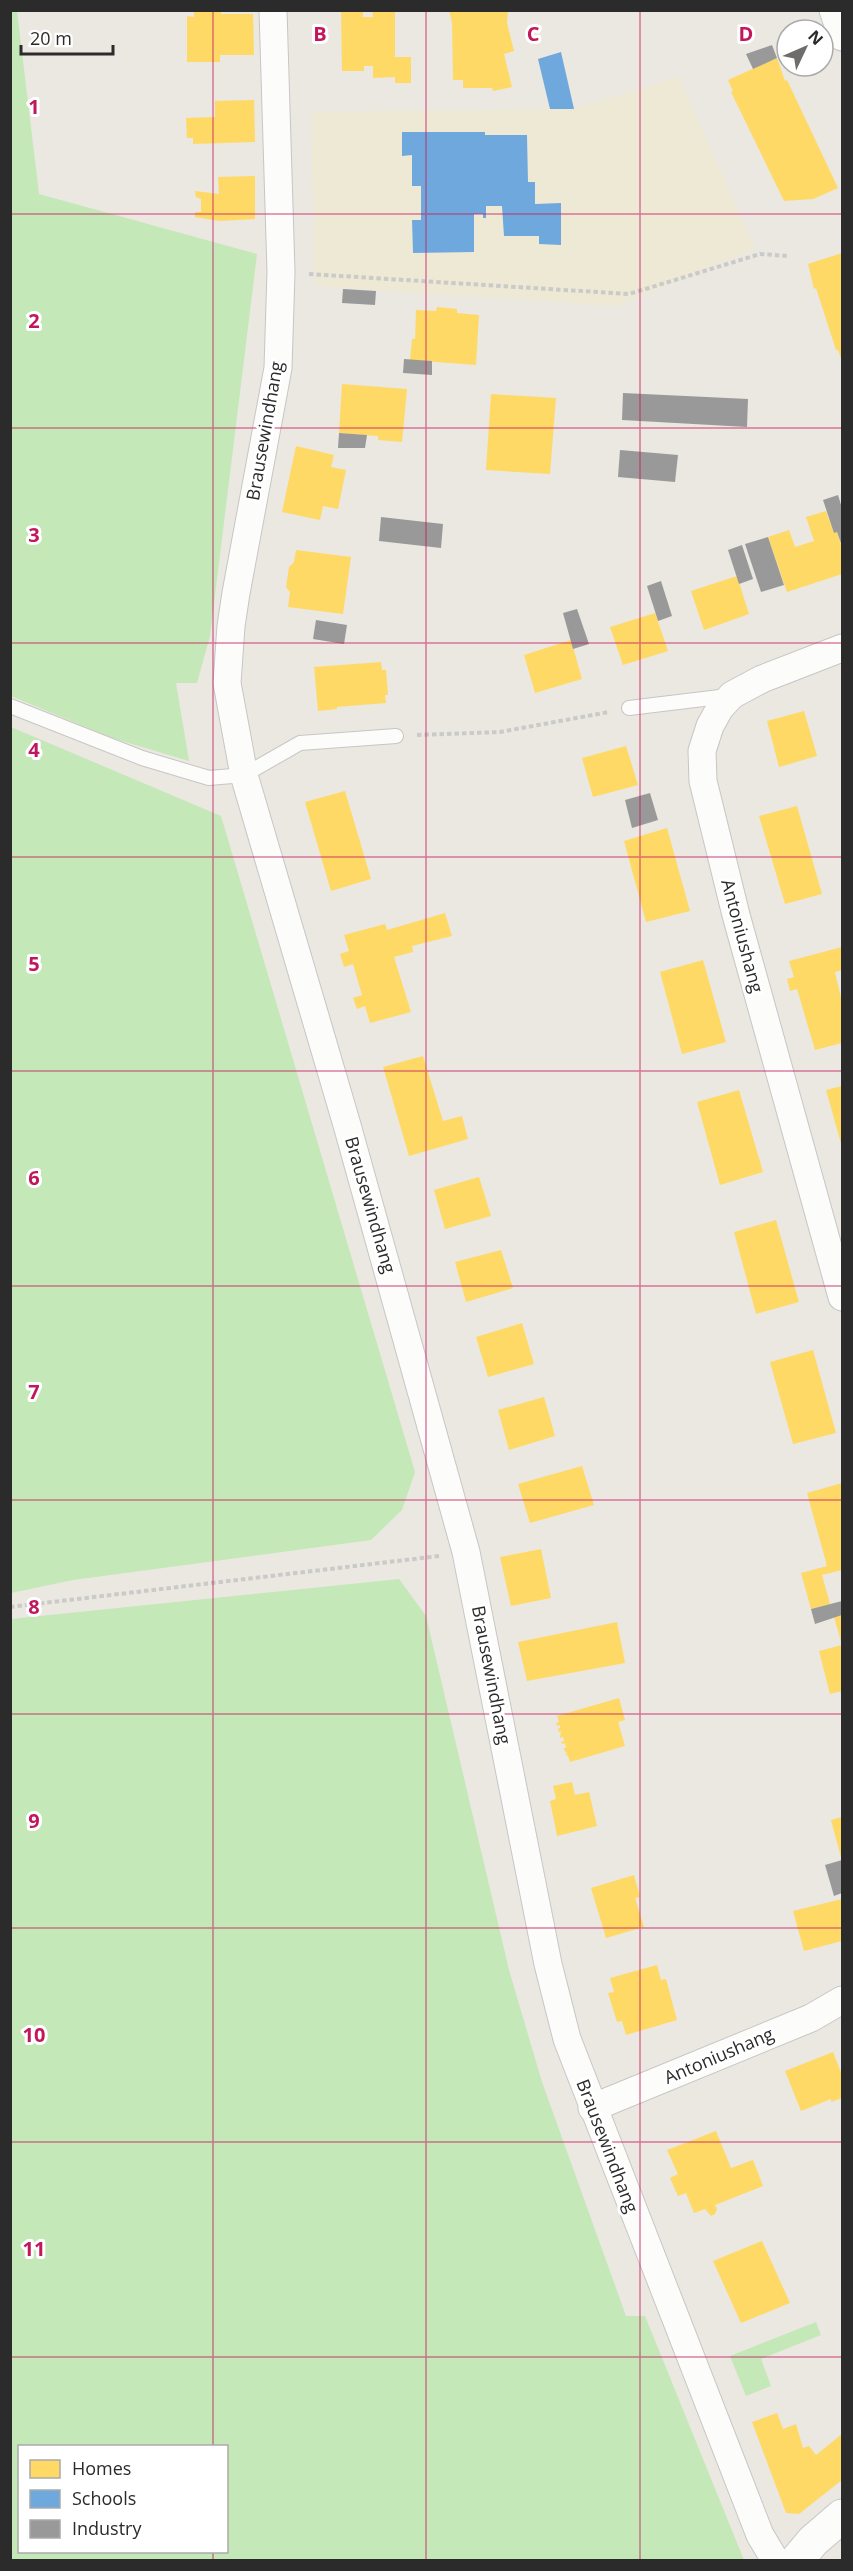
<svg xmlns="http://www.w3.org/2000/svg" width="853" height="2571" font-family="'Open Sans',sans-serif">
<rect width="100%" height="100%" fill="#eae8e1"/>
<polygon fill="#eee9d5" points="679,77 755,248 616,306 315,286 311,112 574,109"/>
<g fill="#c4e8b7" fill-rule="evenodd">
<polygon points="10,11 17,11 39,194 257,254 210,636 197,683 176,683 189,761 112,738 11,696"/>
<polygon points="11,727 221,816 415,1472 402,1510 371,1540 73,1580 11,1593"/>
<path d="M399 1579 426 1616 509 1970 542 2082 626 2316H645L744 2560H11V1619ZM226 2446V2552H20V2446Z"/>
<polygon points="816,2322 821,2335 761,2359 771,2386 746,2396 730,2356"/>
</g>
<g fill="#ffd966">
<polygon points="194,10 221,10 221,14 253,14 254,55 220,55 220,62 187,62 187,16 194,17"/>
<polygon points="372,10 395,10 395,57 411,57 411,83 395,83 395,77 373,78 373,66 364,66 364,71 342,71 341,12 363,12 363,17 373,17"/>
<polygon points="449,10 508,10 507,23 514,51 504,54 512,87 493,91 492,88 463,88 463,80 453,80 452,23"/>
<polygon points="777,58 785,81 787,80 838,188 813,199 784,201 731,92 733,91 728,80"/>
<polygon points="254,100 255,142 193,144 193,138 187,138 186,118 215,117 215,101"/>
<polygon points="255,176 255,219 220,221 195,217 195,212 201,212 201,199 196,197 195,191 219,194 218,177"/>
<polygon points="842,253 842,361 838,350 836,350 816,288 814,289 808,264"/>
<polygon points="437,307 457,309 457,313 479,315 476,365 410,360 412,339 415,339 416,310 436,311"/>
<polygon points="342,384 407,389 402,442 378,440 378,436 339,433"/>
<polygon points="491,394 556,398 550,474 486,470"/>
<polygon points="296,446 334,455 331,467 346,470 338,509 323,506 320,520 282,512"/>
<polygon points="826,511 834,533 837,532 842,548 842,574 787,592 768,537 789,530 795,547 814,541 806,517"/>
<polygon points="296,550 351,557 343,614 288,607 290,592 286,587 289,567 294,562"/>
<polygon points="737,576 749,614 704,630 691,591"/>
<polygon points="655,613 668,651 623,665 610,627"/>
<polygon points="571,640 582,679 535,693 524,655"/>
<polygon points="381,662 382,670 386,670 388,695 385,695 386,703 337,707 337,709 318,711 314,667"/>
<polygon points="804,711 817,756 779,767 767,721"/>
<polygon points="626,746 638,785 593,797 582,758"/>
<polygon points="345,791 371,879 331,891 305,802"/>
<polygon points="797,806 822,894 785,904 759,816"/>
<polygon points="667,828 690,911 646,922 624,841"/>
<polygon points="445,913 452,936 412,946 413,952 394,957 411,1012 370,1023 365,1006 357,1009 353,998 362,995 353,964 344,967 340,954 349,951 344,935 385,924 387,930"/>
<polygon points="842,947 842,970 835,972 842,1002 842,1043 815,1050 797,989 790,991 787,979 794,977 789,961"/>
<polygon points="703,960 726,1042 682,1054 660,972"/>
<polygon points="423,1056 443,1121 462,1116 468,1139 409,1156 383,1067"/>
<polygon points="842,1086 842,1147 826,1090"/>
<polygon points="739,1090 763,1172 720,1185 697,1102"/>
<polygon points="479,1177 491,1216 445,1229 434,1190"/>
<polygon points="776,1220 799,1302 756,1314 734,1232"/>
<polygon points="501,1250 513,1288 466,1302 455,1262"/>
<polygon points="522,1323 534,1364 488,1377 476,1337"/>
<polygon points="813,1350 836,1433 793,1444 770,1362"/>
<polygon points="544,1397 555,1436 509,1450 498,1410"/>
<polygon points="582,1466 594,1505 530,1523 518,1484"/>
<polygon points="842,1483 842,1570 822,1575 830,1604 811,1609 801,1573 827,1566 807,1493"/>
<polygon points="541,1549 551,1598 511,1606 500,1557"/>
<polygon points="842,1615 842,1691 830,1694 819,1651 842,1645 834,1617"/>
<polygon points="617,1622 625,1663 527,1681 518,1642"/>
<polygon points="619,1698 625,1720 618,1722 625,1746 570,1762 568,1756 565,1754 567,1754 563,1748 566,1748 565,1743 562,1744 561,1742 564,1741 563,1737 560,1738 561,1731 559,1732 558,1729 560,1728 560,1725 557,1726 556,1723 559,1722 557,1716"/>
<polygon points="572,1782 575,1795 589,1792 597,1826 557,1836 550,1801 556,1799 553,1786"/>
<polygon points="842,1817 842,1861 831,1820"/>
<polygon points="634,1875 640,1897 635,1898 644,1927 606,1938 591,1888"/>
<polygon points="842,1899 842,1941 804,1951 793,1911"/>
<polygon points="657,1965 661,1980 666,1979 677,2020 626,2035 622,2021 617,2022 608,1993 614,1992 610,1978"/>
<polygon points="833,2052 842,2075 842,2098 831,2102 831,2099 801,2111 785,2071"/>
<polygon points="716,2131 731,2168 753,2160 763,2186 715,2205 717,2209 715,2214 711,2216 705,2209 694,2213 686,2193 678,2196 670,2178 678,2174 667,2150"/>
<polygon points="762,2241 790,2303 741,2323 713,2261"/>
<polygon points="777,2413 783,2429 796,2424 803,2448 809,2446 816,2455 842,2434 842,2480 799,2514 786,2513 752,2422"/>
</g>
<g fill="#6fa8dc">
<polygon points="561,52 574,109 550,109 538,59"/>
<polygon points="402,132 485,132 485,135 527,135 528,182 535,182 535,204 561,203 561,245 539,244 539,236 504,236 502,206 486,206 486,218 483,218 483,214 474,214 474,252 413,253 412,220 421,220 421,186 412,186 412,155 402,156"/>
</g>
<g fill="#999">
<polygon points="772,45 777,58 753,69 746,54"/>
<polygon points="343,289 376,291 375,305 342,303"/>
<polygon points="404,359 432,361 432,375 403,373"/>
<polygon points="623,393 748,399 747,427 622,420"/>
<polygon points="339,433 367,435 365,448 338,448"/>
<polygon points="620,450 678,455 675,482 618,477"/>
<polygon points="838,495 842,508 842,546 837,532 834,533 823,500"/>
<polygon points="381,517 443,524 441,548 379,541"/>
<polygon points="768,537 784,585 761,592 745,544"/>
<polygon points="742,545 753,579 739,584 728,550"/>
<polygon points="661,581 672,616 658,621 647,586"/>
<polygon points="577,609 589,644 573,649 563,613"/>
<polygon points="316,620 347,625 344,644 313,639"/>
<polygon points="650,793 658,820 632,828 625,800"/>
<polygon points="842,1601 842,1615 815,1624 811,1609"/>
<polygon points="842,1860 842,1893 834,1896 825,1865"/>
</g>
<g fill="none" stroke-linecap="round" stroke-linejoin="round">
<g stroke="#c7c6c6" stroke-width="16">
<g id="service">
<polyline points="10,706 142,758 209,778 244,775 300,743 396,736"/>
<polyline points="629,708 728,696"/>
</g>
</g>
<g stroke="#c7c6c6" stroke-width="29">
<g id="minor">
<polyline points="273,10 281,272 278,368 236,593 231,626 227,683 244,775 347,1125 466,1552 548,1964 567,2039 760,2535 775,2560"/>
<polyline points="833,10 842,37"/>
<polyline points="842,648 762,679 732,695 720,708 710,726 702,751 703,781 736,915 842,1297"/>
<polyline points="592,2108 811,2018 842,2000"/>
</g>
</g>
<g stroke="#c7c6c6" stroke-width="35">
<polyline id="tertiary" points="797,2560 813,2541 842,2516"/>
</g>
<g stroke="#cacac9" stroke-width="4" stroke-dasharray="4.5 3" stroke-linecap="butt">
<polyline points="309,274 629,294 760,254 788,256"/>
<polyline points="417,735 500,732 609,712"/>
<polyline points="10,1607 439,1556"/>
</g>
<use href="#service" stroke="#fcfcfa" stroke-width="14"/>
<use href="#minor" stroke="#fcfcfa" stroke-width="27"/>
<use href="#tertiary" stroke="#fcfcfa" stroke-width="33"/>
</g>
<path fill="none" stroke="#c2185b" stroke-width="1.5" stroke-opacity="0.55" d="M213 10V2446M426 10V2560M640 10V2560M10 214H842M10 428H842M10 643H842M10 857H842M10 1071H842M10 1286H842M10 1500H842M10 1714H842M10 1928H842M10 2142H842M10 2357H842M213 2552V2560"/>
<g text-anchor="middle" stroke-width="6" stroke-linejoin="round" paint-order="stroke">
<g font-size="18" fill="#2b2b2b" stroke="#fff">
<text transform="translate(265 431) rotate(-80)" y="6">Brausewindhang</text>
<text transform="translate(742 936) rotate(75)" y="6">Antoniushang</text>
<text transform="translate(370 1205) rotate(74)" y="6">Brausewindhang</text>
<text transform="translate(491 1675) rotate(79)" y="6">Brausewindhang</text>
<text transform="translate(719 2056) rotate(-23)" y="6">Antoniushang</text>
<text transform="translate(607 2146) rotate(69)" y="6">Brausewindhang</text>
</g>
</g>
<g font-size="20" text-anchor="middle" font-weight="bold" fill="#c2185b" stroke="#fff" stroke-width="6" stroke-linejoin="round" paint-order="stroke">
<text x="320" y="41">B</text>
<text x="533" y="41">C</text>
<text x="746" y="41">D</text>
<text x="34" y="114">1</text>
<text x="34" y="328">2</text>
<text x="34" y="542">3</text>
<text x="34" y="757">4</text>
<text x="34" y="971">5</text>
<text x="34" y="1185">6</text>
<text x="34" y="1399">7</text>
<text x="34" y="1614">8</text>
<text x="34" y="1828">9</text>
<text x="34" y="2042">10</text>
<text x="34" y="2256">11</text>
</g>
<rect width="853" height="2571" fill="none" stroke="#2b2b2b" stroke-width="24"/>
<rect x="18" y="2445" width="210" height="108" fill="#ffffff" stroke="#aaaaaa" stroke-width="1.5"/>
<rect x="30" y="2460" width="30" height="18" fill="#ffd966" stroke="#aaaaaa" stroke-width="1.5"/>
<text x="72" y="2475" font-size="18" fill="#2b2b2b">Homes</text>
<rect x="30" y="2490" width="30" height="18" fill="#6fa8dc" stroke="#aaaaaa" stroke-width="1.5"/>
<text x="72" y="2505" font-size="18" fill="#2b2b2b">Schools</text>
<rect x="30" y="2520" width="30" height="18" fill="#999999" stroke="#aaaaaa" stroke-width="1.5"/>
<text x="72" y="2535" font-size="18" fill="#2b2b2b">Industry</text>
<g transform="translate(805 48) rotate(46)"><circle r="28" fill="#ffffff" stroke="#aaaaaa" stroke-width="1.5"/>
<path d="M0-4.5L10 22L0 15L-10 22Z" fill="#6e6d6b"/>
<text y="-9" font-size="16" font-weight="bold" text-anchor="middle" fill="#2b2b2b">N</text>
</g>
<path d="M21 45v9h92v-9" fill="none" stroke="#2b2b2b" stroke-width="3"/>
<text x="30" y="45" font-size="18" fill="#2b2b2b" stroke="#ffffff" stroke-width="4.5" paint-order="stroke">20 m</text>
</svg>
